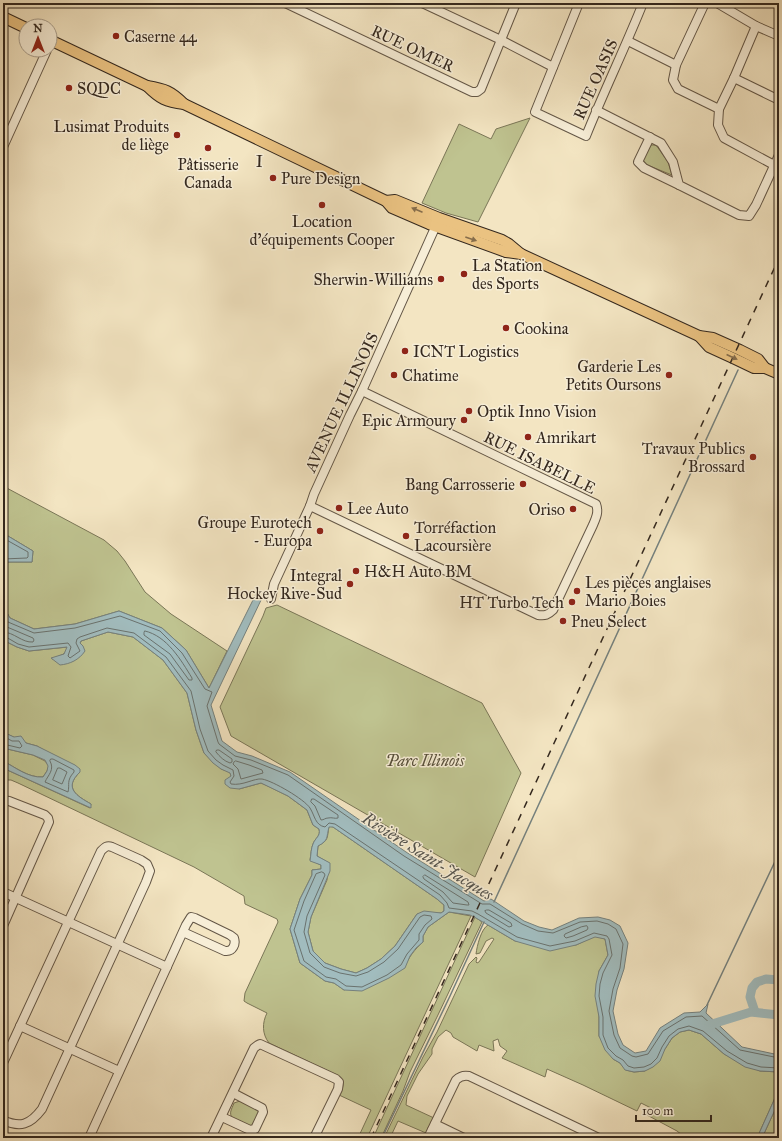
<svg xmlns="http://www.w3.org/2000/svg" width="782" height="1141" font-family="'IM FELL Great Primer',serif">
<rect width="100%" height="100%" fill="#f3e5c2"/>
<filter id="stains"><feTurbulence type="fractalNoise" baseFrequency=".005" numOctaves="4"/><feColorMatrix values="0 0 0 0 .2 0 0 0 0 .09 0 0 0 0 .02 0 0 0 .5 -.17"/></filter>
<radialGradient id="worn" r=".72"><stop offset=".6" stop-color="#630" stop-opacity="0"/><stop offset="1" stop-color="#630" stop-opacity=".3"/></radialGradient>
<g fill="#bfc390" stroke="#7a7657">
<polygon points="530,118 478,222 446,213 422,203 459,124 491,139 496,129"/>
<polygon points="650,145 656,145 668,162 672,175 647,165 643,160"/>
<polygon points="3,486 104,540 117,551 125,561 145,592 171,614 227,651 209,688 186,650 162,628 119,611 75,624 34,629 10,618 3,606 3,562 32,562 33,551 3,533"/>
<polygon points="277,605 482,703 521,773 475,877 231,736 220,707 263,616 266,608"/>
<path d="M108 632 133 637 163 660 187 693 196 730 204 753 221 769 230 772 231 776 239 789 261 783 270 787 288 796 307 810 313 825 319 829C321 836 315 838 313 844 311 848 311 855 310 860L321 865V869L312 870V875L300 899 290 929 300 963 325 981 334 983 344 990 404 968C409 957 414 950 423 942V936L428 927 449 912 471 916 367 1138H358L371 1110 339 1095C343 1088 346 1082 339 1076L269 1043C262 1034 262 1023 267 1013L247 1003 244 1001 245 993 278 922 277 919 245 904 244 896 194 867 18 783 11 780H8L4 775V773L3 772V768L90 808 91 804C77 796 63 788 80 772L37 746 26 743 3 732V640L17 647 29 651 68 647 64 654 52 659 83 646 80 643 81 641Z"/>
<path d="M3 748 33 755 45 761 49 766 47 771 43 777C28 778 15 767 3 761Z"/>
<path d="M329 826 333 827 437 899 444 905V911L441 913 417 914 395 946 381 959 367 968 356 973 341 969 325 963 313 951 308 932 311 917 327 880 329 863 317 856 318 846C329 840 327 838 329 826Z"/>
<polygon points="475,917 482,922 437,1017 410,1072 403,1091 381,1138 373,1138"/>
<path d="M488 925 515 941 576 945 595 936 605 939 608 955 599 971V1036L613 1059 620 1063 626 1070 634 1072 645 1071 665 1049 672 1038 680 1032 689 1030 701 1034 724 1054 760 1071 779 1072V1089L757 1138H686L677 1131 647 1115 651 1108 641 1103 637 1111 583 1085 547 1069 545 1077 502 1058 507 1051 500 1046 498 1039 493 1041 494 1051 479 1045 477 1051 453 1037 451 1033 446 1030 438 1037 432 1049V1054L418 1074 407 1096 406 1105 434 1118 426 1133 398 1121 390 1138H384L423 1057 437 1032 469 964 476 957 477 958 476 962 477 963 479 962 494 939 492 938 486 941 480 953 476 954C477 946 481 929 488 925Z"/>
<path d="M240 1101 258 1109 259 1115 251 1127 233 1119C228 1113 232 1109 234 1103Z"/>
<polygon points="779,1101 779,1138 762,1138"/>
</g>
<g fill="#a1bcbe" stroke="#75817e" fill-rule="evenodd">
<polygon points="3,533 33,551 32,562 3,562"/>
<path d="M256 594 262 598 211 705 222 741 237 752 252 756 290 772 406 852 484 901 491 899 524 921 539 927 552 930 579 918 598 917 610 920 620 926 628 943 624 969 617 990 613 1011 618 1034 623 1045 635 1053 646 1051 660 1028 684 1013 700 1012 708 1004 706 1013 742 1047 779 1055V1072L760 1071 745 1067 724 1054 701 1034 689 1030 680 1032 672 1038 665 1049 660 1061 653 1067 645 1071 634 1072 625 1070 620 1063 613 1059 605 1050 599 1036V1017L595 996 596 984 599 971 608 955 605 939 595 937 576 945 550 951 515 941 476 918 470 915 449 912 428 927 423 936V942L416 948 410 956 405 968 389 978 362 991 344 990 334 983 325 981 300 963 290 929 300 899 312 875V870L321 869V865L310 861C311 855 311 848 313 844 315 838 321 836 319 829L313 825 307 810 288 796 261 783 239 789 230 788 225 784V780L231 776 230 773 221 769 213 763 204 753 196 730 187 693 163 660 133 637 108 632 81 641 80 643 83 646 85 651C79 660 70 664 60 665L51 658 64 654 67 647 29 651 17 647 3 640V606L10 618 34 629 75 624 119 611 162 628 186 650 209 688ZM329 827H333L437 899 444 905V911L441 913 424 911 417 914 395 946 381 959 367 968 356 973 341 969 325 963 313 951 308 932 311 917 330 871V863L317 856 318 846C329 840 326 838 329 827Z"/>
<path d="M3 732 14 737 21 736 26 743 37 746 75 765 80 769V772C63 788 77 796 91 804V808L3 768V761C15 767 28 778 43 777L47 771 48 766 45 760 33 755 3 748Z"/>
<polygon points="779,1089 779,1101 762,1138 757,1138"/>
</g>
<g fill="none" stroke-linecap="round" stroke-linejoin="round">
<g stroke="#6a726e" stroke-width="1">
<polyline points="3,538 28,552 28,557 27,558 3,559"/>
<polyline points="3,614 8,622 34,633 75,628 120,616 160,631 182,653 205,689 212,692 207,706 218,742 219,744 235,756 251,760 288,775 404,856 482,904 490,904 522,924 538,931 553,933 580,922 597,921 608,924 616,929 623,944 620,968 613,989 609,1011 614,1035 620,1048 632,1056 636,1057 648,1054 663,1031 686,1017 702,1016 740,1050 779,1058"/>
<path d="M3 624 7 627 33 638 34 640 33 642C22 643 14 632 3 632"/>
<path d="M145 631C167 636 181 660 192 678V680H189L170 654 144 635V633Z"/>
<path d="M3 637H6L18 644 29 647 68 643 71 647 68 656 70 658 80 651 76 643 77 639 80 637 107 628 134 633 166 657 191 691 200 729 208 751 216 760 223 765 233 770 234 776 230 782 231 784C243 786 254 778 262 779 273 781 304 799 310 808 315 816 315 825 325 827L329 823 335 824 440 895 447 903 449 908 472 911 478 914 517 937 550 946 575 941 594 933 607 936 609 939 612 955 603 973 600 984 599 996 603 1017V1035L608 1048 616 1056 623 1060 628 1066 634 1068 644 1067 651 1064 657 1058 662 1047 669 1036 678 1029 689 1026 703 1031 727 1051 747 1063 761 1067 779 1068"/>
<polyline points="3,736 12,741 19,741 22,746 20,748 3,744"/>
<path d="M217 750H219L232 759V762L230 763C224 761 220 757 216 752Z"/>
<path d="M51 759H53L74 770V772C66 781 70 784 68 792L45 782C48 775 55 770 50 761Z"/>
<polygon points="236,761 249,765 262,770 263,773 241,779 238,769 233,764 234,762"/>
<polygon points="58,768 60,768 67,772 62,784 53,780"/>
<path d="M312 799H314L338 815V818C335 819 332 817 328 818 325 818 324 820 321 820L315 806 311 802Z"/>
<polygon points="322,872 324,873 325,875 307,916 304,932 310,953 324,967 340,973 356,976 368,972 384,962 398,949 420,917 424,915 431,916 432,919 425,925 419,934 419,940 407,954 401,965 387,975 362,987 346,986 336,979 326,977 304,961 294,930 304,901 316,874"/>
<polygon points="425,875 468,902 469,905 467,905 453,903 443,892 424,879 423,877"/>
<polygon points="487,910 489,910 511,923 512,926 509,927 486,913 485,911"/>
<polygon points="587,926 588,928 587,930 573,936 566,938 564,936 565,934 581,927"/>
</g>
<g stroke="#75817e" stroke-width="1.5">
<polyline points="494,902 738,370"/>
<polyline points="707,1005 779,853"/>
<polyline points="382,1138 450,996 484,922"/>
</g>
<g stroke="#a1bcbe" stroke-width="9">
<polyline points="755,1012 750,997 752,988 757,982 766,979 779,980"/>
<polyline points="709,1025 751,1012 779,1015"/>
</g>
<g stroke="#645747" stroke-width="10">
<g id="minor">
<polyline points="285,3 472,92 477,92 481,89 516,3"/>
<polyline points="422,3 501,40 553,67"/>
<path d="M579 3 535 112 586 136C604 91 625 48 643 3"/>
<polyline points="705,3 676,65 673,80 678,89 719,109"/>
<polyline points="717,3 756,26 779,36"/>
<polyline points="756,26 734,78 719,109 718,125 724,138 774,165"/>
<polyline points="628,41 676,65"/>
<polyline points="734,78 779,100"/>
<polyline points="596,110 661,143 673,162 679,185 739,215 749,216 756,205 779,155"/>
<polyline points="650,137 638,162 644,168 679,185"/>
<polyline points="3,147 47,50"/>
<path d="M310 506 538 615C545 616 548 615 553 610L593 525C596 518 599 512 596 504L362 391"/>
<polyline points="271,599 274,584 310,506 314,494 350,415 362,391 438,221"/>
<polyline points="3,800 9,801 45,815 48,818 49,822 3,926"/>
<polyline points="3,892 167,967"/>
<polyline points="20,1026 119,1071"/>
<path d="M3 1063 101 851C105 847 107 845 112 847L141 860 147 864 150 871 146 882 42 1109C30 1125 20 1128 3 1120"/>
<polyline points="222,1117 250,1130 255,1129 263,1112 262,1108 233,1093"/>
<polyline points="435,1124 464,1138"/>
<polyline points="432,1130 450,1138"/>
<path d="M89 1138 186 925 191 917 195 918 230 935 234 938C236 944 233 952 225 951L183 932"/>
<polyline points="211,1138 254,1048 258,1045 260,1044 336,1079 339,1082 338,1089 314,1138"/>
<path d="M428 1138 456 1080C460 1076 464 1075 469 1076L599 1138"/>
</g>
</g>
<g stroke="#34281e" stroke-width="12">
<g id="major">
<polyline points="3,17 26,28"/>
<path d="M50 40 147 86C165 89 171 91 184 104"/>
<path d="M147 86C160 99 166 102 184 104L386 201 392 208 429 224 506 252 521 254"/>
<polyline points="386,201 395,200 439,218 502,240 509,244 521,254 699,336 713,338 740,350 758,359 765,368"/>
<polyline points="699,336 709,347 733,358 754,368 765,368 779,374"/>
</g>
</g>
<use href="#minor" stroke="#f7eed7" stroke-width="8"/>
<use href="#major" stroke="#eac281" stroke-width="10"/>
<polyline stroke="#34281e" stroke-width="1.5" stroke-dasharray="7 7" stroke-linecap="butt" points="371,1138 779,258"/>
</g>
<defs><path id="oneway-solid" d="M-6-.8H1V-3.2L6.5 0L1 3.2V.8H-6Z"/></defs>
<g fill="#866d4b">
<use href="#oneway-solid" transform="translate(417 210) rotate(-157)"/>
<use href="#oneway-solid" transform="translate(471 239) rotate(19)"/>
<use href="#oneway-solid" transform="translate(732 357) rotate(25)"/>
</g>
<g fill="#8f2418" stroke="#f7eed7" stroke-width="1.5">
<circle cx="116" cy="36" r="4"/>
<circle cx="69" cy="88" r="4"/>
<circle cx="177" cy="135" r="4"/>
<circle cx="208" cy="148" r="4"/>
<circle cx="273" cy="178" r="4"/>
<circle cx="322" cy="205" r="4"/>
<circle cx="464" cy="274" r="4"/>
<circle cx="441" cy="279" r="4"/>
<circle cx="506" cy="328" r="4"/>
<circle cx="405" cy="351" r="4"/>
<circle cx="394" cy="375" r="4"/>
<circle cx="669" cy="375" r="4"/>
<circle cx="469" cy="411" r="4"/>
<circle cx="464" cy="420" r="4"/>
<circle cx="528" cy="437" r="4"/>
<circle cx="753" cy="457" r="4"/>
<circle cx="523" cy="484" r="4"/>
<circle cx="339" cy="508" r="4"/>
<circle cx="573" cy="509" r="4"/>
<circle cx="320" cy="531" r="4"/>
<circle cx="406" cy="536" r="4"/>
<circle cx="356" cy="571" r="4"/>
<circle cx="350" cy="584" r="4"/>
<circle cx="577" cy="591" r="4"/>
<circle cx="572" cy="602" r="4"/>
<circle cx="563" cy="621" r="4"/>
</g>
<g text-anchor="middle" stroke-width="3" stroke-linejoin="round" paint-order="stroke">
<g font-size="16" fill="#34281e" stroke="#f7eed7" text-anchor="start">
<text x="124" y="42">Caserne 44</text>
<text x="77" y="94">SQDC</text>
<text x="169" y="132" text-anchor="end">Lusimat Produits<tspan x="169" dy="18">de liège</tspan></text>
<text x="208" y="170" text-anchor="middle">Pâtisserie<tspan x="208" dy="18">Canada</tspan></text>
<text x="281" y="184">Pure Design</text>
<text x="322" y="227" text-anchor="middle">Location<tspan x="322" dy="18">d'équipements Cooper</tspan></text>
<text x="472" y="271">La Station<tspan x="472" dy="18">des Sports</tspan></text>
<text x="433" y="285" text-anchor="end">Sherwin-Williams</text>
<text x="514" y="334">Cookina</text>
<text x="413" y="357">ICNT Logistics</text>
<text x="661" y="372" text-anchor="end">Garderie Les<tspan x="661" dy="18">Petits Oursons</tspan></text>
<text x="402" y="381">Chatime</text>
<text x="477" y="417">Optik Inno Vision</text>
<text x="456" y="426" text-anchor="end">Epic Armoury</text>
<text x="536" y="443">Amrikart</text>
<text x="745" y="454" text-anchor="end">Travaux Publics<tspan x="745" dy="18">Brossard</tspan></text>
<text x="515" y="490" text-anchor="end">Bang Carrosserie</text>
<text x="347" y="514">Lee Auto</text>
<text x="565" y="515" text-anchor="end">Oriso</text>
<text x="312" y="528" text-anchor="end">Groupe Eurotech<tspan x="312" dy="18">- Europa</tspan></text>
<text x="414" y="533">Torréfaction<tspan x="414" dy="18">Lacoursière</tspan></text>
<text x="364" y="577">H&amp;H Auto BM</text>
<text x="342" y="581" text-anchor="end">Integral<tspan x="342" dy="18">Hockey Rive-Sud</tspan></text>
<text x="585" y="588">Les pièces anglaises<tspan x="585" dy="18">Mario Boies</tspan></text>
<text x="564" y="608" text-anchor="end">HT Turbo Tech</text>
<text x="571" y="627">Pneu Select</text>
</g>
<g font-size="16" fill="#34281e" stroke="#f7eed7">
<text transform="translate(413 48) rotate(25)" y="6">RUE OMER</text>
<text transform="translate(595 79) rotate(-66)" y="6">RUE OASIS</text>
<text transform="translate(341 402) rotate(-65)" y="6">AVENUE ILLINOIS</text>
<text transform="translate(540 462) rotate(26)" y="6">RUE ISABELLE</text>
</g>
<g font-size="16" font-style="italic" fill="#574f3a" stroke="#f7eed7">
<text x="425" y="766">Parc Illinois</text>
</g>
<g font-size="17" letter-spacing="1" fill="#34281e" stroke="#f7eed7">
<text x="260" y="167">I</text>
</g>
<g font-size="17" font-style="italic" fill="#55544e" stroke="#f7eed7">
<text transform="translate(428 856) rotate(32)" y="6">Rivière Saint-Jacques</text>
</g>
</g>
<rect width="782" height="1141" fill="none" stroke="#f3e5c2" stroke-width="16"/>
<rect x="4" y="4" width="774" height="1133" fill="none" stroke="#34281e" stroke-width="2"/>
<rect x="8" y="8" width="766" height="1125" fill="none" stroke="#34281e"/>
<g transform="translate(38 38)"><circle r="19" fill="#f7eed7" stroke="#a99f8d"/>
<path d="M0-3L7 15L0 10L-7 15Z" fill="#8f2418"/>
<text y="-6" font-size="11" font-weight="bold" text-anchor="middle" fill="#34281e">N</text>
</g>
<path d="M636 1115v6h75v-6" fill="none" stroke="#34281e" stroke-width="2"/>
<text x="642" y="1115" font-size="12" fill="#34281e" stroke="#f7eed7" stroke-width="3" paint-order="stroke">100 m</text>
<rect width="100%" height="100%" filter="url(#stains)"/>
<rect width="100%" height="100%" fill="url(#worn)"/>
</svg>
